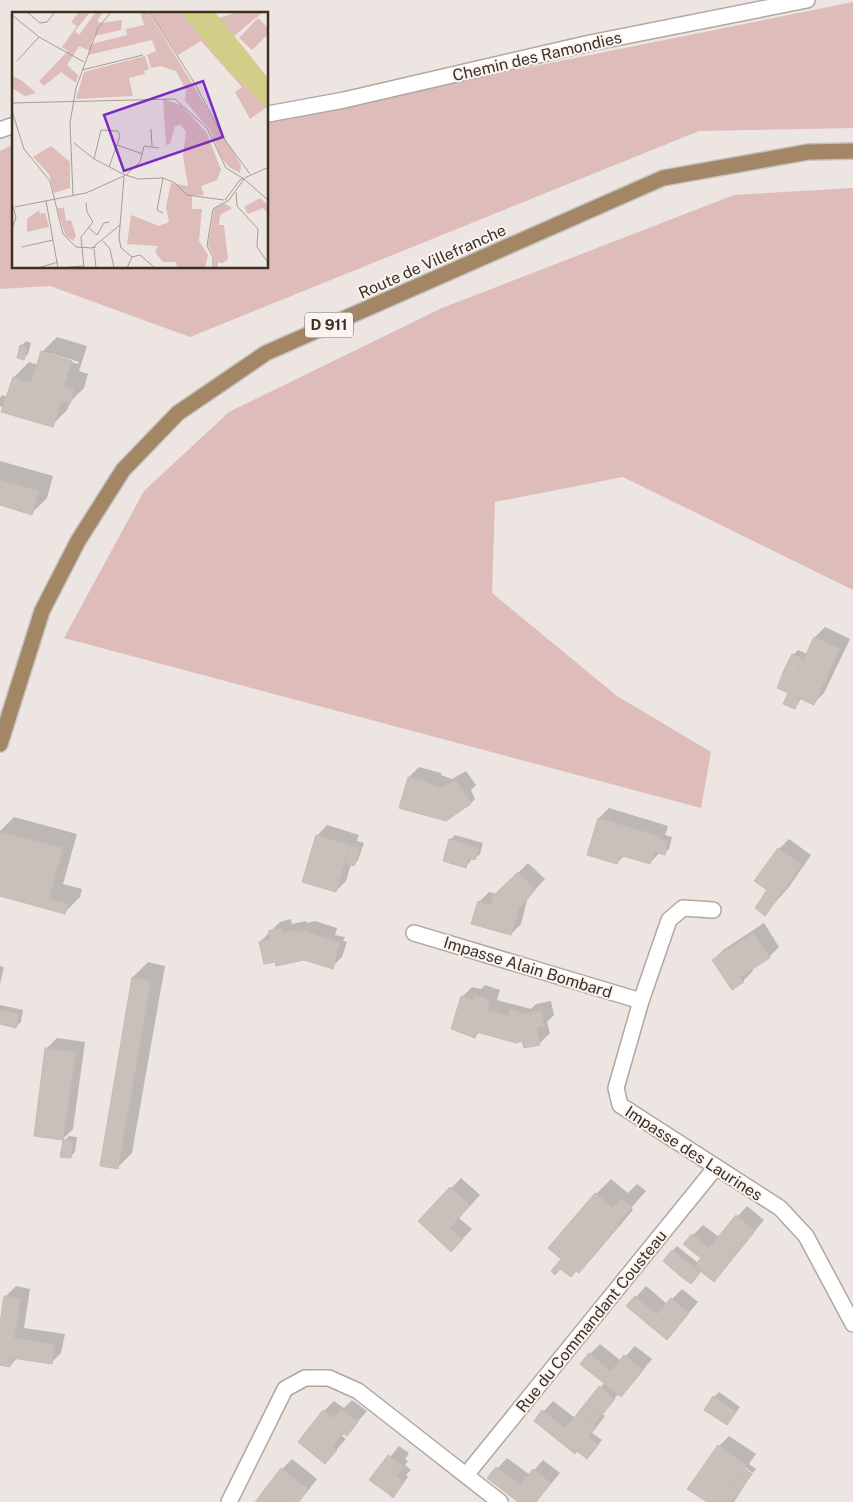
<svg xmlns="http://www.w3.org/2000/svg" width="853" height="1502" font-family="'Public Sans',sans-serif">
<rect width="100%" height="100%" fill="#ece5e1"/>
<g fill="#debcba">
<polygon points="853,2 853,128 699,131 190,337 50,286 0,289 0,151 12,145 14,145 14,268 268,268 268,120"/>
<polygon points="853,188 853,590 623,477 495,502 492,593 617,696 711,752 701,808 64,638 144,491 229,412 442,308 734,195"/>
</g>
<g fill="#0003" fill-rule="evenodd">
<path d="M57 337 87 346 79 371 88 374 84 388 70 402 67 410 52 425 0 406V398L2 395 7 397 14 377 29 362 38 365 42 352ZM50 353 79 362 78 364 50 355Z"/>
<polygon points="26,341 31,343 28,354 23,359 21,346"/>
<polygon points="0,461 53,476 47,498 32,513 0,504"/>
<polygon points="825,627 850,639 824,693 814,703 802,698 794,708 789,692 793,655 798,650 807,654 815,637"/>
<polygon points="419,767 441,773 441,775 452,779 466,771 476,785 471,790 475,799 470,804 409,777"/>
<polygon points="609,808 668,826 665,835 672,837 669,849 664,854 660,852 650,863 625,855 617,863 588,855 599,818"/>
<polygon points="14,817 77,834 63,884 82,889 80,897 65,912 0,895 0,831"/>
<polygon points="327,825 359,835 357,841 364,843 358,860 354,865 351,864 346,881 336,891 317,836"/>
<polygon points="455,835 483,843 480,854 475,858 472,857 470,862 465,867 450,840"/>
<polygon points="789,839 811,855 789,887 765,914 779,849"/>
<polygon points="528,863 545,879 528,897 521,924 511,934 479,902 489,892 497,894"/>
<polygon points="291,919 292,924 306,921 307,923 315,921 337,928 335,935 345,937 343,941 347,942 342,957 332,967 304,959 276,960 260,942 280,922"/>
<polygon points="764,923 779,947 769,957 751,968 753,971 743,981 713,960 723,950"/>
<polygon points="148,962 165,966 132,1153 117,1168 101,1165 133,977"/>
<polygon points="0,966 4,967 0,984"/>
<polygon points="485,985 500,990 497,1000 531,1009 536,1004 551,1001 554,1015 547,1022 550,1033 539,1044 480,1031 475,1037 462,997 472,987 481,989"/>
<polygon points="0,1005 23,1010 21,1022 16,1027 0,1023"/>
<polygon points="57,1038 85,1042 73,1129 63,1139 36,1135 47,1048"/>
<polygon points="69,1136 77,1137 75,1152 70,1157 64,1141"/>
<polygon points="461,1178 480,1195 459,1218 472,1229 461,1240 420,1221"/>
<polygon points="611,1179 628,1193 637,1184 646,1191 631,1208 633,1210 594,1256 579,1271 563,1258 596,1194"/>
<polygon points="747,1206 764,1220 714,1280 701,1271 695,1278 673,1250 677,1246 698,1263 702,1258 685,1244 693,1235 703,1225 719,1237"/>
<polygon points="16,1286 30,1289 24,1328 65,1334 61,1353 51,1363 18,1357 10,1366 0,1364 0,1331 6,1296"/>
<polygon points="646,1286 667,1304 682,1289 698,1302 667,1338 636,1297"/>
<polygon points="600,1344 621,1361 635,1346 652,1359 631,1385 621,1395 619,1393 602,1414 605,1416 592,1433 602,1440 592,1453 535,1421 553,1401 575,1418 605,1382 590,1354"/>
<polygon points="719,1392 740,1407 727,1424 714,1397"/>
<polygon points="352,1400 367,1411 347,1434 345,1432 342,1436 346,1439 325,1462 324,1411 334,1401 344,1408"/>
<polygon points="729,1436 756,1454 749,1464 756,1469 753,1473 745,1467 745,1470 751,1475 734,1502 709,1502 719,1446"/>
<polygon points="399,1446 409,1453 405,1459 408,1461 405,1465 411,1470 406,1475 408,1477 397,1492 371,1480"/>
<polygon points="507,1458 530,1475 543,1460 560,1473 536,1502 521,1502 489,1478"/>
<polygon points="292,1459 317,1479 307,1492 297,1502 295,1500 293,1502 257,1502 282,1469"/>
</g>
<g fill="#cac0ba" stroke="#c6bbb4">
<polygon points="20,345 27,347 24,360 17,358"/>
<polygon points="41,351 72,361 64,386 74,389 70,404 61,402 53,427 1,412 13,377 31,383"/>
<polygon points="0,480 39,491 32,515 0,505"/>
<polygon points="814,637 840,649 814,705 777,688 784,670 796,676"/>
<polygon points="792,654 803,659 796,676 784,670"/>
<polygon points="788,693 800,698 795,709 783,704"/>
<polygon points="408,777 431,783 431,785 441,788 456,780 467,796 459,801 463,809 446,821 399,808"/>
<polygon points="467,796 471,804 463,809 459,801"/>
<polygon points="598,818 659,836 650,864 620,855 617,864 587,855"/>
<polygon points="0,832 63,848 49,899 68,904 65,914 0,896"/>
<polygon points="316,835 350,845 336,892 302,882"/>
<polygon points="658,838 668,842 665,855 654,852"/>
<polygon points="449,839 479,848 475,860 469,858 466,868 443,861"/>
<polygon points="350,845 360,848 354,866 344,863"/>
<polygon points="778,848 802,865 765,916 755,908 767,890 754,881"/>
<polygon points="518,872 535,890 519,909 511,935 471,924 478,901 491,905 493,896"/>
<polygon points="281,928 282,933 296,930 297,933 304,931 328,938 325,948 337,952 333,969 304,960 276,966 275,962 264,964 259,942 270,940 268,931"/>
<polygon points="753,933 770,958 740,977 744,982 732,990 712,960"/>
<polygon points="328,938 341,942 337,952 325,948"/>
<polygon points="132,977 151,981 118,1169 100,1166"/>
<polygon points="474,995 490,1000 487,1010 523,1020 525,1014 541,1010 545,1026 537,1028 540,1045 524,1048 522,1041 516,1043 477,1032 475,1038 451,1029 461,996 473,1000"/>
<polygon points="510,1009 525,1014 523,1020 508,1016"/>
<polygon points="0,1010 19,1014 16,1028 0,1024"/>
<polygon points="45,1048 76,1052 63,1140 34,1136"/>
<polygon points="63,1140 73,1141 71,1158 60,1157"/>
<polygon points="450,1187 470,1205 450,1228 463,1239 451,1252 418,1221"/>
<polygon points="595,1193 613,1208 621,1198 632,1207 617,1224 619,1225 579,1273 576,1271 571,1277 560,1269 555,1275 551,1271 561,1259 548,1248"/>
<polygon points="736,1215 755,1231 747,1241 744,1239 719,1269 722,1272 714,1282 694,1266 701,1258 683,1244 692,1234 709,1248"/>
<polygon points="744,1239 747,1241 722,1272 719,1269"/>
<polygon points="672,1250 689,1263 679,1275 663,1261"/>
<polygon points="689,1263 700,1273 691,1284 679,1275"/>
<polygon points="4,1296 21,1298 14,1338 55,1344 52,1364 12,1358 10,1367 0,1365 0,1323"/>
<polygon points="635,1296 657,1314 671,1298 689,1313 667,1340 626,1306"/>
<polygon points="589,1353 611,1371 624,1355 643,1370 621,1397 580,1364"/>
<polygon points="599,1386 615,1399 601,1416 585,1404"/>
<polygon points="713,1396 736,1412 727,1425 704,1410"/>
<polygon points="585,1404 601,1416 596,1423 580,1410"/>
<polygon points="341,1409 358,1422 347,1436 343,1433 333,1447 337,1450 325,1464 298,1442 323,1410 334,1418"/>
<polygon points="542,1410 565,1428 578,1413 596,1427 575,1454 534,1421"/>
<polygon points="580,1410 596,1423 594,1425 578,1413"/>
<polygon points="588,1437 598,1445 587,1459 577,1451"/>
<polygon points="718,1445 746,1465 727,1494 734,1499 732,1502 707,1502 687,1489"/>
<polygon points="388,1455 400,1464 393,1473 402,1480 390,1495 369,1480"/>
<polygon points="400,1464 404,1467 396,1476 393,1473"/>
<polygon points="496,1467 520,1485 533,1469 551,1483 536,1502 518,1502 487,1478"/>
<polygon points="281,1468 308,1489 299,1502 294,1501 293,1502 255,1502"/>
<polygon points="744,1468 752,1474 734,1499 727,1494"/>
<polygon points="402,1480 404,1482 393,1498 390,1495"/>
</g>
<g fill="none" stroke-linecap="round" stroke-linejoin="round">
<g stroke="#b0a7a0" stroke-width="18">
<g id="minor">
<polyline points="268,114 344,100 590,43 807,0"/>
<polyline points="0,130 14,125"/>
<polyline points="713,910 683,908 669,920 641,1001 616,1088 620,1105 780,1208 806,1236 853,1324"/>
<polyline points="414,933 641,1001"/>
<polyline points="466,1475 716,1167"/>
<polyline points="229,1502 285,1389 305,1378 329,1378 358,1391 500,1502"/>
</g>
</g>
<g stroke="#c5c1bc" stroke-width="18">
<polyline id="major" points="0,744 42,611 78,541 123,470 178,413 266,353 663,178 808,152 853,151"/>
</g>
<use href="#minor" stroke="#fff" stroke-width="15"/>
<use href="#major" stroke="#a28665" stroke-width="15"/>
</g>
<g text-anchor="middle" stroke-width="4" stroke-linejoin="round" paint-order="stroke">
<rect fill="#f9f4f2" stroke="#756b60" stroke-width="1" x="305" y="312.5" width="48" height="25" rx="4"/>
<g font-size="15" font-weight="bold" fill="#3d3021">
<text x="329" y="330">D 911</text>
</g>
<g font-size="16" fill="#3d3021" stroke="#f9f4f2">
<text transform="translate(537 56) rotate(-13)" y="6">Chemin des Ramondies</text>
<text transform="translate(432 261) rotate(-24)" y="6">Route de Villefranche</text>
<text transform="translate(528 967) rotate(17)" y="6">Impasse Alain Bombard</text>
<text transform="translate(694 1153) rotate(33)" y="6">Impasse des Laurines</text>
<text transform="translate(591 1321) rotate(-51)" y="6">Rue du Commandant Cousteau</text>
</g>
</g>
<g transform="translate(12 12)">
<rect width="256" height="256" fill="#ece5e1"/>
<path d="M67 0H78L63 19 67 23 84 0H91L85 9 89 11 110 8 109 18 82 24 79 32 115 23 114 17 132 13 128 0H137L229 153 228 161 217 155 209 145 198 118 173 89 174 78 164 59 148 54 139 56 135 43 144 39 140 28 76 43 78 39 67 34 55 53 66 63 64 71 49 60 32 74 27 69 56 39 50 35 65 14 59 10ZM138 0H169L217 59 255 95 238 107 223 80 230 75 189 29 166 43ZM227 0H251L222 24 206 6ZM246 6 256 16V22L240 38 227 26ZM133 44 137 57 132 59 133 62 117 66 121 84 64 87 72 60ZM0 64 9 68 24 81 13 84 0 76ZM151 87 169 93 195 121 209 158 205 168 189 174 192 183 180 184V197H190L187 229 196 243 193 256H165L164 250H151L143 240 146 234 115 232 119 203 147 214 157 210 154 195 159 171 176 174 171 144 174 120 169 113 163 114 158 132 154 133ZM39 134 58 150V176L42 181 37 162 21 145ZM248 186 256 193V201L251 196 236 202 232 195ZM212 191 220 196 208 203 207 213H212L216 247 211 251 206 250V256H202V245L196 233 202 197ZM45 196H52L54 209 59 208 64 224 61 229 53 223ZM27 198 28 202 33 201 37 215 15 220V207Z" fill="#debcba"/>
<path d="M169 0H203L256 66V96L217 60Z" fill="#d2ce89"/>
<path fill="none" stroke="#a69d94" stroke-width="1" d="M15 0 28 11 35 10 43 0M138 0 183 72 213 128 238 162M0 3 27 25 72 50M5 49 27 25M70 58 131 43M0 91 163 87 195 116 214 156 232 167 257 189M0 99 12 137 38 169 51 222 64 235 80 236M139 117 140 134M62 131 82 147 113 163M105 133 131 142M82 147 89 118 106 119 108 124 97 155M114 163 126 167 151 166 163 171 175 183 212 188M112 165 107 226 109 236 120 245M151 166 145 198 151 201M224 180 225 194 246 217 245 235 257 252M61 183 58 111 64 76 86 16 99 0M213 188 228 168 257 155M34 189 46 256M0 190 4 206 0 216M3 195 74 181 114 163 128 150 132 134 147 136M77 216 85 223 92 211 97 210M91 229 98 237 102 256M10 235 41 228M84 235 80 236 108 213M82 237 84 256M26 256 46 250M46 256 72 254M72 256 69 225 81 210 75 200 74 191M115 256 120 245 128 243 143 256M201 256V245L195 234 201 197 217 188 232 167"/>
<path fill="#7b2cbf" fill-opacity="0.15" stroke="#7b2cbf" stroke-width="2.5" d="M191 69 211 125 112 159 92 103Z"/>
<rect width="256" height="256" fill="none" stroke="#3d3021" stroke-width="2.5"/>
</g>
</svg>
